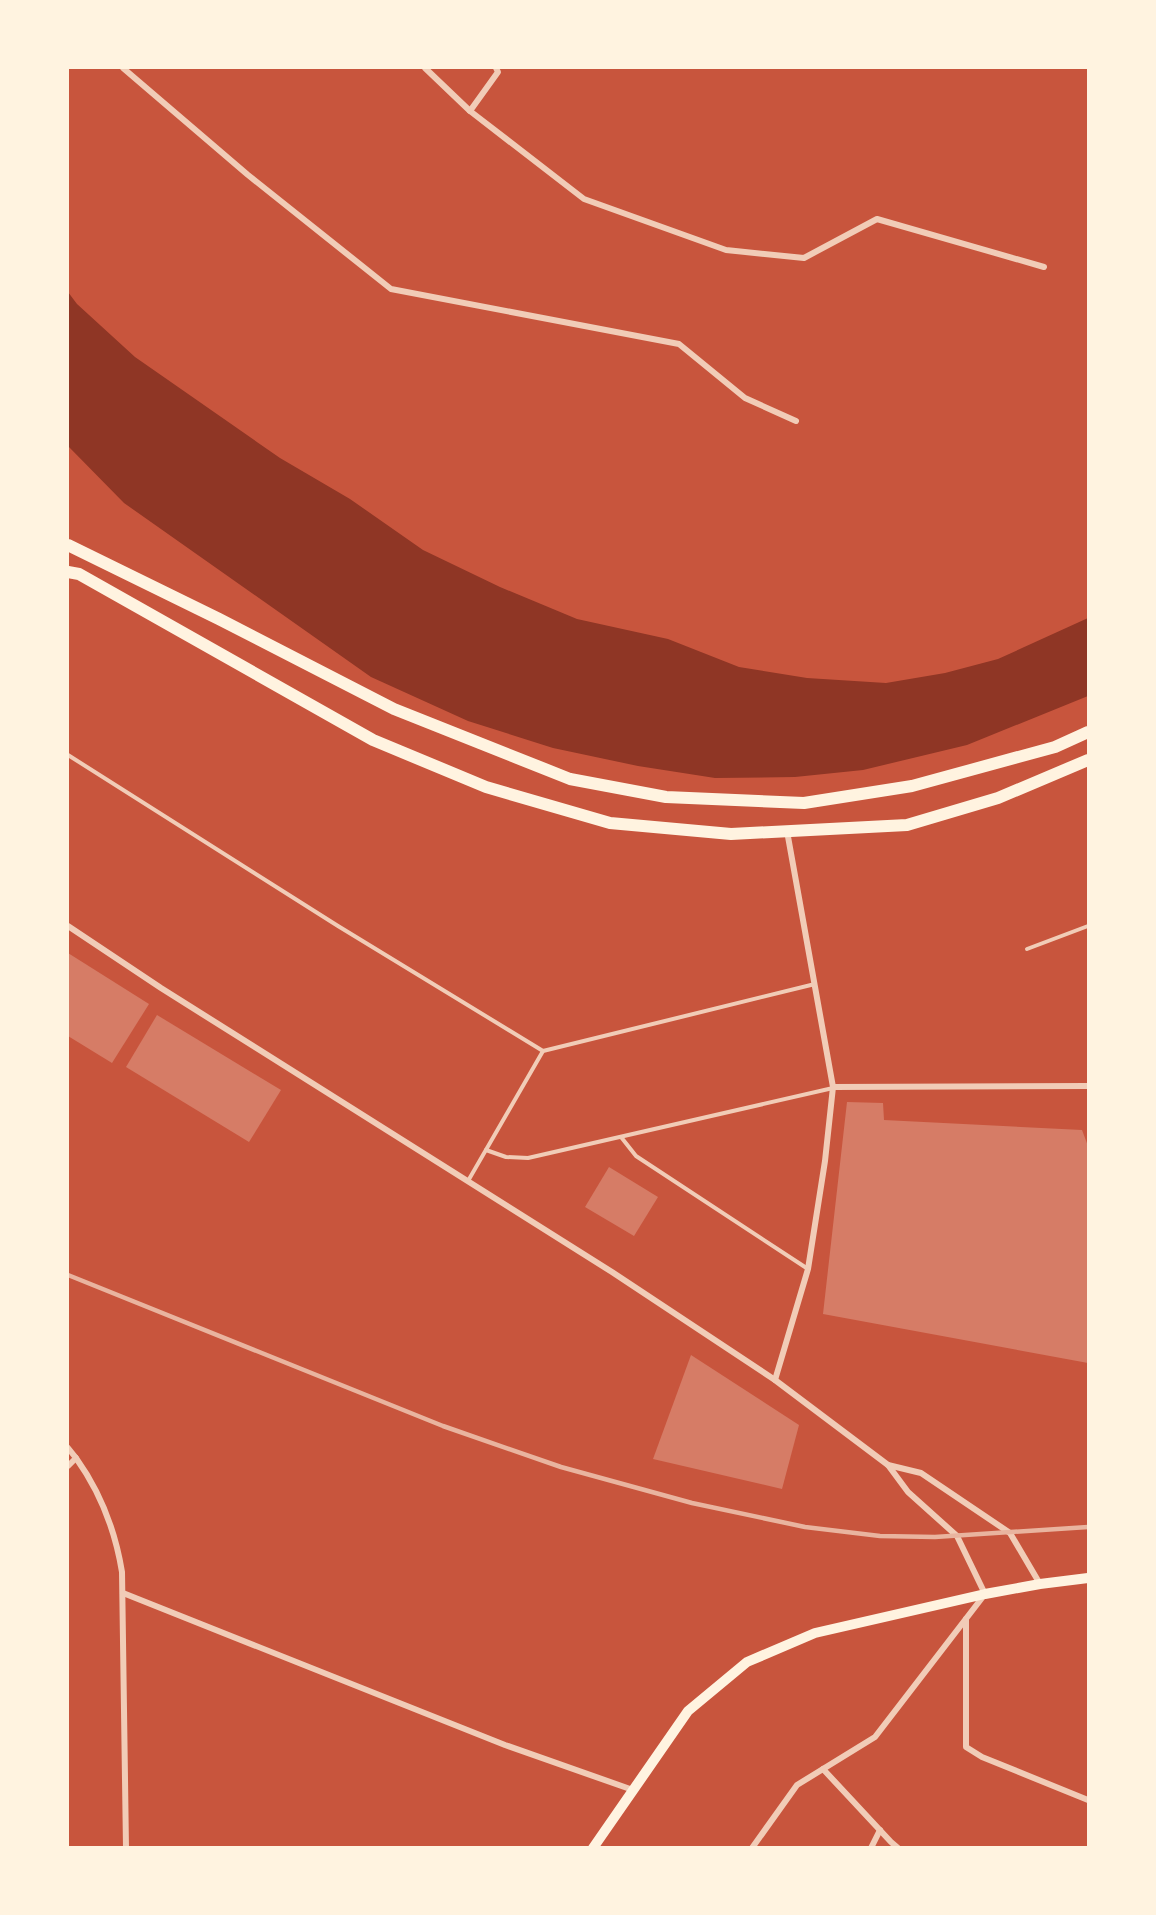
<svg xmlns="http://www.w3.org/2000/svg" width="1156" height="1915" font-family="'Noto Serif',serif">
<rect width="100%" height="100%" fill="#c8553d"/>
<polygon fill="#8f3625" points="68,292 77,304 135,357 280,458 350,499 423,550 500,587 577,619 668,639 739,667 807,678 886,683 945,673 998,659 1088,618 1088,696 967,745 863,770 795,777 715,778 638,766 553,748 468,721 371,677 124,503 68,446"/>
<g fill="#d67c66">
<polygon points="68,953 149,1004 112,1063 68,1036"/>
<polygon points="157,1015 281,1090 249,1142 126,1067"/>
<polygon points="847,1102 883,1103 884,1120 1082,1130 1088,1146 1088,1363 823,1314"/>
<polygon points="609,1167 658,1197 634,1236 585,1207"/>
<polygon points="691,1355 799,1425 782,1489 653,1459"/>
</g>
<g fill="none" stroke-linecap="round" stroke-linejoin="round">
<g stroke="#f1ccb7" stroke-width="4">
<polyline points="68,755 338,926 543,1051"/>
<polyline points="1027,949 1088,926"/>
<polyline points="621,1137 636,1156 808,1269"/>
<polyline points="486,1150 506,1157 528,1158 833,1088"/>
<polyline points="468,1181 543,1051 815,984"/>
</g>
<g stroke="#f1ccb7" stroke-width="6">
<polyline points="123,68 248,175 391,289 679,344 745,398 796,421"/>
<polyline points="425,68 470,111 584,199 726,250 804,258 877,219 1044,267"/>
<polyline points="470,111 498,72 496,68"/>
<polyline points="787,831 833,1087"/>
<polyline points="68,926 161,988 612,1272 775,1380 888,1465 908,1492 957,1536 985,1594 875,1737 797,1785 752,1848"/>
<polyline points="775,1380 808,1269 825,1161 833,1087 1088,1086"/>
<polyline points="68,1448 76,1458 68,1466"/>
<path d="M76 1458C101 1493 115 1529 122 1572L126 1848"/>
<polyline points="888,1465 921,1473 1010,1533 1040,1584"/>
<polyline points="123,1593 505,1745 633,1790"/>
<polyline points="966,1619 966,1747 982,1757 1088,1800"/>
<polyline points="823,1769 891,1842 898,1848"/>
<polyline points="871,1848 880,1830"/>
</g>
<polyline stroke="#fff3e0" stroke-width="10" points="593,1848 688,1711 747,1662 815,1633 985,1594 1040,1584 1088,1578"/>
<g stroke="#fff3e0" stroke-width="12">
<polyline points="68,545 219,619 394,709 570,779 666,797 804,803 912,786 1055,747 1088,732"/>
<polyline points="68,572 79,574 373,740 486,787 610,823 731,834 907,825 998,798 1088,760"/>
</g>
<polyline stroke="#e9b49f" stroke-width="4.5" points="68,1275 443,1426 561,1467 692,1503 805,1527 880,1536 935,1537 1088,1527"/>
</g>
<rect width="1156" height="1915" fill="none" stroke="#fff3e0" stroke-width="138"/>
</svg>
